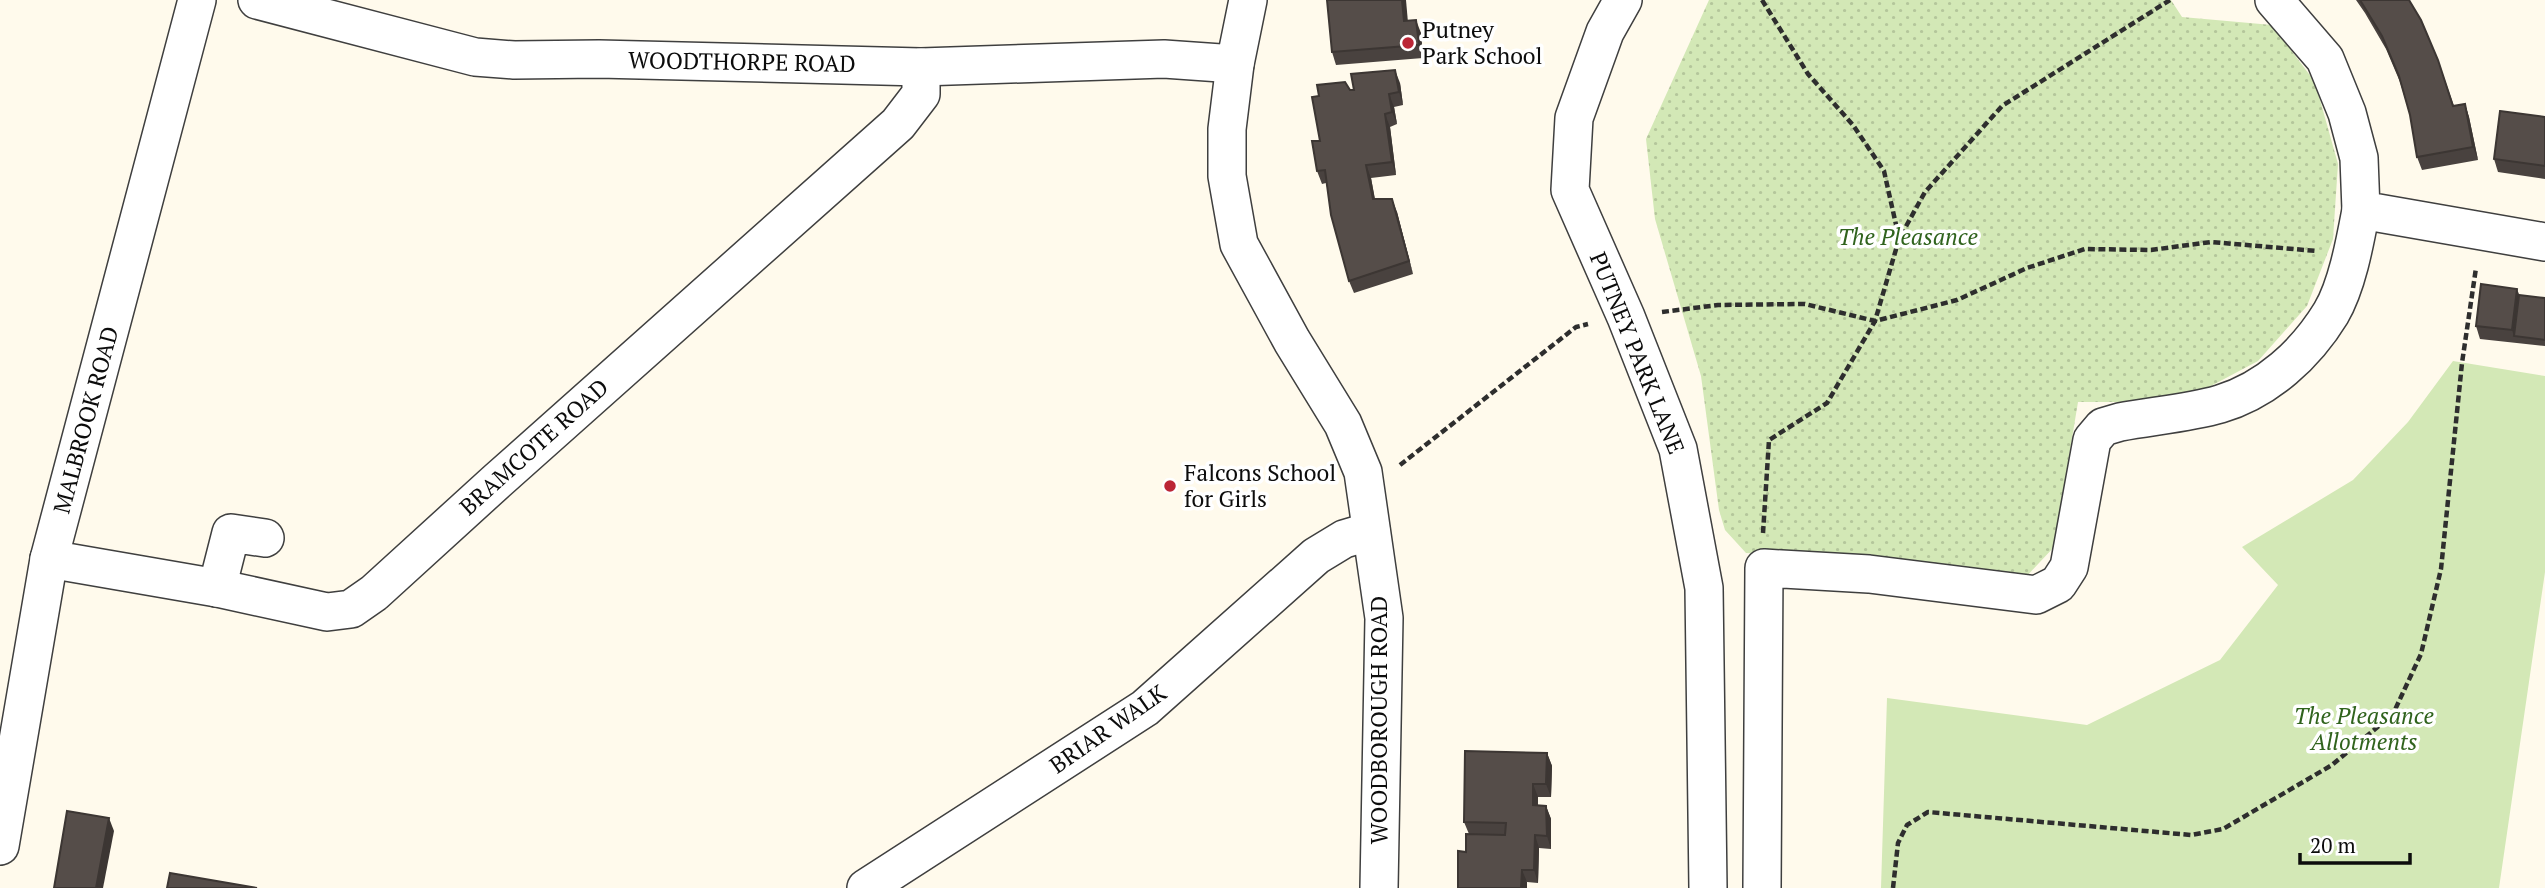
<svg xmlns="http://www.w3.org/2000/svg" width="2545" height="888" font-family="'PT Serif',serif">
<defs>
<pattern id="park-dots" width="8" height="8" patternUnits="userSpaceOnUse" patternTransform="scale(1.75)"><rect width="8" height="8" fill="#d3e8b6"/><path d="M2 2h.1M6 6h.1" fill="none" stroke="#b4c69b" stroke-width="1.8" stroke-linecap="round"/></pattern>
</defs>
<rect width="100%" height="100%" fill="#fffaec"/>
<polygon fill="#d3e8b6" points="2453,361 2545,376 2545,572 2499,888 1881,888 1887,698 2087,725 2220,660 2278,585 2242,547 2353,480 2408,422"/>
<polygon fill="url(#park-dots)" points="1709,0 2171,0 2182,17 2272,25 2315,82 2338,164 2333,239 2307,306 2258,361 2209,387 2149,402 2078,402 2054,547 2024,579 1843,557 1746,553 1725,530 1719,510 1701,376 1655,219 1646,139"/>
<g fill="none" stroke-linecap="round" stroke-linejoin="round">
<g stroke="#3f3f3f" stroke-width="40">
<g id="minor">
<polyline points="257,0 475,57 514,60 599,59 921,67 1164,59 1235,64"/>
<polyline points="1248,0 1235,64 1227,129 1227,176 1239,244 1292,341 1343,424 1363,472 1384,618 1379,888"/>
<polyline points="1623,0 1605,32 1574,118 1570,190 1626,317 1678,449 1704,588 1708,888"/>
<polyline points="2274,0 2325,59 2347,113 2359,158 2361,210 2545,242"/>
<polyline points="49,559 217,588 327,612 351,609 374,593 497,481 898,124 921,94 921,67"/>
<polyline points="217,588 231,533 265,538"/>
<polyline points="0,846 49,559 197,0"/>
<polyline points="866,888 1145,708 1316,556 1344,539 1371,531"/>
<path d="M1762 888 1764 568 1869 574 2036 595 2058 584 2069 567 2092 440 2103 427 2120 422C2152 416 2189 413 2220 404 2267 390 2306 354 2331 313 2347 286 2355 242 2361 210"/>
</g>
</g>
<g stroke="#2e2e2e" stroke-width="4.5" stroke-dasharray="7 3.5" stroke-linecap="butt">
<polyline points="1762,0 1808,74 1853,125 1884,171 1899,238"/>
<polyline points="1662,312 1718,305 1805,304 1875,321 1957,300 2027,268 2085,249 2151,250 2211,242 2317,251"/>
<polyline points="1400,465 1576,327 1588,324"/>
<polyline points="1763,533 1769,440 1827,403 1875,321 1899,239 1925,192 2002,106 2170,0"/>
<polyline points="1893,888 1898,843 1907,825 1928,812 2191,835 2223,829 2332,765 2393,714 2421,654 2441,569 2462,363 2476,268"/>
</g>
<use href="#minor" stroke="#fff" stroke-width="37"/>
</g>
<g fill="#49423f">
<polygon points="2356,0 2409,0 2438,60 2454,106 2465,104 2469,117 2478,160 2422,170 2417,157 2410,115 2400,82 2386,49 2365,13"/>
<polygon points="1408,20 1421,33 1423,58 1336,65 1332,52"/>
<polygon points="1400,83 1403,105 1394,107 1397,124 1390,127 1396,175 1371,178 1375,199 1397,212 1413,274 1354,293 1349,281 1326,183 1322,184 1317,171 1320,141 1350,90"/>
<polygon points="2545,117 2545,179 2498,172 2494,159"/>
<polygon points="2519,295 2545,298 2545,346 2480,339 2476,326"/>
<polygon points="1547,753 1552,766 1551,797 1538,797 1538,806 1546,806 1551,819 1551,849 1539,848 1538,883 1527,882 1466,852 1469,834 1464,822"/>
</g>
<g fill="#3c3633">
<polygon points="1402,0 1406,0 1409,34 1404,21"/>
<polygon points="1416,20 1421,33 1423,58 1419,45"/>
<polygon points="1395,70 1400,83 1403,105 1399,92"/>
<polygon points="1389,94 1394,107 1397,124 1392,112"/>
<polygon points="2465,104 2469,117 2478,160 2473,147"/>
<polygon points="1385,114 1390,127 1396,175 1392,162"/>
<polygon points="1366,165 1371,178 1377,212 1373,199"/>
<polygon points="1392,199 1397,212 1413,274 1409,261"/>
<polygon points="2517,289 2522,302 2514,336 2512,330"/>
<polygon points="1547,753 1552,766 1551,797 1546,784"/>
<polygon points="1533,784 1538,797 1537,818 1533,805"/>
<polygon points="1546,806 1551,819 1551,849 1547,836"/>
<polygon points="109,818 114,831 103,888 96,888"/>
<polygon points="1535,835 1539,848 1538,883 1534,870"/>
<polygon points="1522,870 1527,882 1527,888 1521,888"/>
</g>
<g fill="#554d49" stroke="#3c3633" stroke-width="2">
<polygon points="1327,0 1402,0 1404,21 1416,20 1419,45 1332,52"/>
<polygon points="2360,0 2409,0 2421,20 2438,60 2453,106 2465,104 2473,147 2417,157 2410,115 2399,76 2382,36"/>
<polygon points="1395,70 1399,92 1389,94 1392,112 1385,114 1392,162 1366,165 1373,199 1392,199 1409,261 1349,281 1331,215 1325,170 1317,171 1312,141 1320,141 1312,97 1319,96 1317,85 1345,82 1350,90 1354,90 1351,74"/>
<polygon points="2500,111 2545,117 2545,166 2494,159"/>
<polygon points="2481,284 2517,289 2512,330 2476,326"/>
<polygon points="2519,295 2545,298 2545,340 2514,336"/>
<polygon points="1465,751 1547,753 1546,784 1533,784 1533,805 1546,806 1547,836 1535,835 1534,870 1522,870 1521,888 1458,888 1458,851 1466,852 1466,834 1505,835 1506,823 1464,822"/>
<polygon points="67,811 109,818 96,888 54,888"/>
<polygon points="170,873 257,888 167,888"/>
</g>
<g fill="#bb2535" stroke="#fff" stroke-width="2.5">
<circle cx="1408" cy="43" r="7"/>
<circle cx="1170" cy="486" r="7"/>
</g>
<g text-anchor="middle" stroke-width="7" stroke-linejoin="round" paint-order="stroke">
<g font-size="23" fill="#0c0c0c" stroke="#fff" text-anchor="start">
<text x="1422" y="38">Putney<tspan x="1422" dy="26">Park School</tspan></text>
<text x="1184" y="481">Falcons School<tspan x="1184" dy="26">for Girls</tspan></text>
</g>
<g font-size="23" fill="#0c0c0c" stroke="#fff">
<text transform="translate(742 62) rotate(1)" y="8">WOODTHORPE ROAD</text>
<text transform="translate(1637 353) rotate(68)" y="8">PUTNEY PARK LANE</text>
<text transform="translate(86 420) rotate(-75)" y="8">MALBROOK ROAD</text>
<text transform="translate(534 447) rotate(-42)" y="8">BRAMCOTE ROAD</text>
<text transform="translate(1379 720) rotate(-90)" y="8">WOODBOROUGH ROAD</text>
<text transform="translate(1108 729) rotate(-35)" y="8">BRIAR WALK</text>
</g>
<g font-size="23" font-style="italic" fill="#30631d" stroke="#fff">
<text x="1908" y="245">The Pleasance</text>
<text x="2364" y="724">The Pleasance<tspan x="2364" dy="26">Allotments</tspan></text>
</g>
</g>
<path d="M2300 853v10h110v-10" fill="none" stroke="#0c0c0c" stroke-width="3.5"/>
<text x="2310" y="853" font-size="21" fill="#0c0c0c" stroke="#ffffff" stroke-width="5" paint-order="stroke">20 m</text>
</svg>
